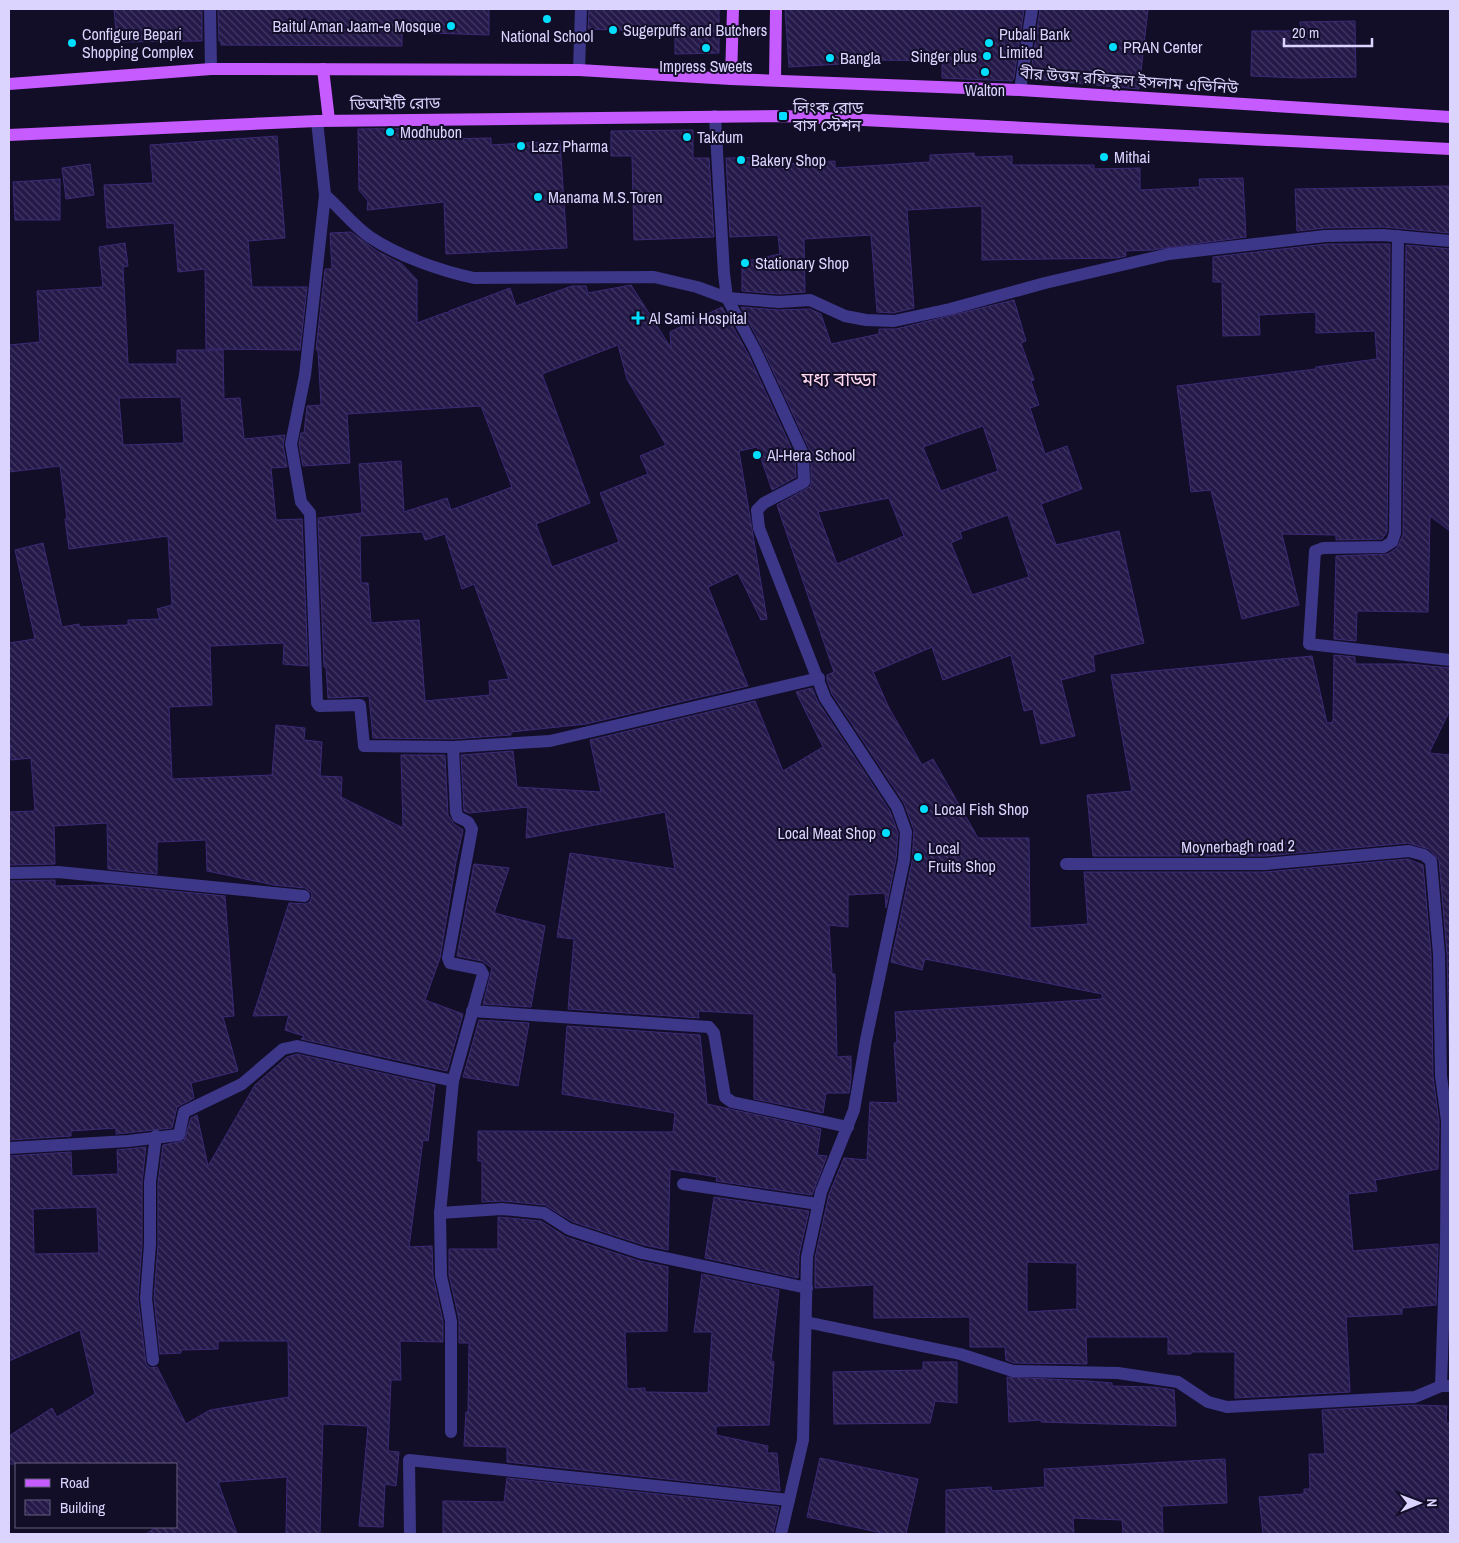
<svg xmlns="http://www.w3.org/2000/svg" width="1459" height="1543" font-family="'Archivo Narrow','Noto Sans Bengali',sans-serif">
<defs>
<pattern id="building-back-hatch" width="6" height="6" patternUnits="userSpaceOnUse" patternTransform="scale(1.25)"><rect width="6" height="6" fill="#241949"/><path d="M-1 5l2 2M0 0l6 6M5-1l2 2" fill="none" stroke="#433a64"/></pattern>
</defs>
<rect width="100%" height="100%" fill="#130e27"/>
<g fill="url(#building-back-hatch)" stroke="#3b2a76" fill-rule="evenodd">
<polygon points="114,9 202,9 202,41 117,42"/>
<polygon points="218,9 489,9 489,35 402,32 402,46 221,45 221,41 219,41"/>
<polygon points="589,9 719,9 719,53 675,54 675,32 588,29"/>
<polygon points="785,9 1024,10 1014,78 1012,81 942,78 942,61 876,60 876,62 789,67"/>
<polygon points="1040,9 1148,9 1139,89 1030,79"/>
<polygon points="1355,21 1356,77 1301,78 1251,76 1252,31 1301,31 1300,22"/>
<polygon points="440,128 441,139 491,138 491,145 560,141 567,248 446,254 444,202 367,210 368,201 359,190 358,129"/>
<polygon points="693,130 693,158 709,158 714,237 634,240 632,156 611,156 611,131"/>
<polygon points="277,136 285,238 248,241 252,287 307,287 300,350 206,349 205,269 178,272 174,223 107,228 104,185 153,183 150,145"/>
<polygon points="974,153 975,157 1012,156 1012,165 1094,165 1094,169 1140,168 1140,190 1200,187 1199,179 1243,178 1246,237 1152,250 1125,251 1126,256 1117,258 982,260 982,206 907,210 914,308 893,313 877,312 871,235 804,239 805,292 779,294 742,291 742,262 780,254 778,235 730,237 726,158 771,157 771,165 835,161 835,168 930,162 930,155"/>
<polygon points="90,164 94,195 66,199 62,168"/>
<polygon points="60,179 60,220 15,220 13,182"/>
<polygon points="1450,186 1450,233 1383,227 1325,228 1297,231 1295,189"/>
<path d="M351 232 377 251 402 264 417 280V323L447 312 449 314V311L510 288 516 306 572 286H586L588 293 631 285 671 348 670 332 722 307 748 354 795 456 796 477 772 490 757 447 739 451 767 619 761 620 738 573 708 587 748 686 586 724 511 732V735L453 739 373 738 369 696 328 698 326 667H324L318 518 362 513 359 464 401 461 404 512 447 498 451 510 512 487 481 406 347 414 350 463 303 466 299 444 301 433H304L307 406 321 405 318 350H316L325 269H332L330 233ZM618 345 627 379 666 445 640 456 648 474 600 493 619 542 552 567 536 524 590 503 542 374ZM422 532 425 540 445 534 462 589 474 584 509 679 489 681 490 695 425 701 419 620 371 623 368 583H361L360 536Z"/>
<path d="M125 243 128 266 123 267 128 364H177V350H223L224 399 240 398 244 439 285 435 283 445 287 467 271 468 276 520 302 519 308 666 283 664 284 643 210 646 212 705 169 707 172 779 272 775 276 725 305 728 304 740 322 742 320 776 342 777 341 797 403 828 401 755H445L448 815 454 824 463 830 456 862 440 958 425 1000 463 1014 447 1071 301 1039 304 1036 285 1030 289 1015 253 1016 289 903 307 904 311 900 312 893 305 888 274 885 207 871 206 840 157 842V874L108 869 107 823 54 826 55 864 9 865V812L35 811 31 758 11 760 9 735V643L35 639 15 550 43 543 62 627 79 624V627L128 625V620L160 619 157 609 172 605 168 536 69 549 65 519H67L60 466 9 472V345L40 342 37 291 103 287 99 247ZM181 397 184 443 123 445 119 398Z"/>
<polygon points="1326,244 1390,244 1387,532 1382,539 1336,540 1336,535 1282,534 1299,605 1242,619 1211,490 1191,492 1177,386 1316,369 1316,367 1377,359 1375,331 1316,333 1316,312 1259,315 1260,335 1223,336 1222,282 1213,282 1213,257"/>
<polygon points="1406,245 1450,249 1450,531 1430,516 1428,612 1357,611 1356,641 1334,639 1336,556 1388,554 1397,548 1403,535"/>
<path d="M1014 300 1026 341 1021 343 1034 380 1031 381 1039 405 1030 408 1045 454 1067 446 1082 489 1041 504 1056 545 1119 531 1144 643 1093 655 1095 671 1061 680 1075 736 1041 744 1033 709 1024 711 1011 655 943 680 932 647 873 672 889 708 922 765 933 759 978 838H1029L1030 928 1088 924 1084 872H1265L1408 859 1423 865 1431 954 1433 1076 1439 1122 1438 1169 1375 1180 1377 1191 1348 1194 1353 1251 1438 1244 1436 1305 1402 1308V1314L1346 1317 1350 1392 1235 1398V1352H1191V1354H1168V1337H1086L1087 1364 1014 1363 1006 1360 1005 1347H970V1317L874 1318V1285L815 1288V1258L829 1194 844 1158 867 1160 870 1102 898 1103 894 1043H897L895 1012 1102 999V994L925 959 922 970 891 962 912 862 914 830 904 803 832 694 827 680V675L834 672 777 505 811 486V453L762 347 741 307 779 310 810 309 821 314 831 344 879 334V329H896ZM983 426 998 471 941 491 923 447ZM889 498 904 536 837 564 818 512ZM1008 515 1029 577 972 595 951 543 962 538 960 532ZM1027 1262 1077 1263V1309L1027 1312Z"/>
<polygon points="1334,655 1355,657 1355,664 1409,664 1450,668 1450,710 1429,753 1450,755 1450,1084 1447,954 1439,860 1429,849 1408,843 1265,856 1093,856 1087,795 1132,791 1111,675 1312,656 1327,723 1333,722"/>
<polygon points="812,688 818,702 890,811 898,833 896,859 886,908 885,893 848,895 848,927 829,925 832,974 835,974 837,1057 851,1056 851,1079 849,1093 826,1093 823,1113 754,1099 754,1014 698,1011 699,1018 568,1009 574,939 557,937 570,853 675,869 665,812 526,838 528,807 469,813 464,811 461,755 513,751 517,787 601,792 590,740 755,701 783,771 823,747 796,692"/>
<polygon points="474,864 509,868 494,913 545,926 531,1007 483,1004 492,968 482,961 457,956"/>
<polygon points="55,880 55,886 109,885 225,896 234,1016 223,1017 238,1071 191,1083 194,1098 177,1107 172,1128 116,1134 116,1128 71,1131 71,1136 9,1140 9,881"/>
<polygon points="479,1020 529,1023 518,1086 463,1077"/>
<polygon points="567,1026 700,1035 707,1104 821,1129 817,1155 827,1156 812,1195 716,1181 717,1177 670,1169 668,1250 644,1245 573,1222 545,1205 503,1201 482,1202 482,1161 478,1161 478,1131 673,1132 675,1113 562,1094"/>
<path d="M297 1054 435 1085 428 1141 423 1140 409 1247 432 1246 433 1276 443 1322V1342L400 1341 401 1380H391L388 1451 399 1452 396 1486 385 1484 383 1527 359 1526 368 1426 323 1424 320 1534H286L287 1477 218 1482 237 1534H146L156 1527H176V1464H9V1436L52 1408 57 1417 95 1394 80 1330 9 1361V1156L71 1152 72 1176 118 1174 117 1150 146 1147 142 1182V1244L138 1298 146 1364 150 1368 157 1367 186 1424 210 1410 289 1397 288 1341H218V1349L181 1350V1353L160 1354 154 1298 158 1245V1183L163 1145 184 1141 191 1118 197 1115 208 1166 255 1085 287 1057ZM97 1207 99 1253 34 1254 33 1209Z"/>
<polygon points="714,1197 809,1211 799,1255 798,1278 705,1258"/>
<polygon points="498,1217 541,1221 566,1237 640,1261 668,1267 667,1331 625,1332 627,1389 645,1388 645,1392 708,1393 712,1332 694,1332 702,1274 779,1290 771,1361 774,1362 769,1425 716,1426 716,1435 768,1446 767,1453 777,1453 780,1491 507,1462 507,1447 464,1446 466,1412 468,1412 469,1343 459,1343 459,1319 449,1275 449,1249 498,1249"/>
<polygon points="923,1362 957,1362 957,1403 935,1401 930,1423 834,1424 833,1372 923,1370"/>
<polygon points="1007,1377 1088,1381 1112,1383 1112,1386 1154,1387 1174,1390 1176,1426 1041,1422 1041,1420 1009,1422"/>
<polygon points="1415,1405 1447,1406 1446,1423 1450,1423 1450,1534 1263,1534 1259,1497 1304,1494 1304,1489 1310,1489 1309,1454 1325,1454 1322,1410"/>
<polygon points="820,1458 918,1479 906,1534 887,1534 807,1517"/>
<polygon points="1225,1459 1227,1503 1162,1506 1163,1534 1123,1534 1122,1520 1073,1518 1074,1534 946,1534 946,1490 991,1487 992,1491 1045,1487 1044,1469"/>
<polygon points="507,1478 779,1507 773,1534 443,1534 443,1501 504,1502"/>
</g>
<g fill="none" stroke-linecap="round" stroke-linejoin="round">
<polyline stroke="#3c3788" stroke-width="12" points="683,1184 818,1204"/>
<g stroke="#3c3788" stroke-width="12">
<polyline points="210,9 211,69"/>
<polyline points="579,70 581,9"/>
<polyline points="1020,90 1032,9"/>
<polyline points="715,116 724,274 727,298 755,350 803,454 804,482 764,503 757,510 759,528 825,698 897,807 906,832 904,860 866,1040 854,1110 821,1192 807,1257 803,1440 781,1534"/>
<path d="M317 121 325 195C340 208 354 226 370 237 398 256 441 271 474 278L654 277 697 287 727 298 779 302 810 300 845 316 866 320 894 321 950 309 1045 283 1169 254 1325 236 1383 235 1450 241"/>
<polyline points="325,195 305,375 291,444 301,502 310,513 317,703 319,706 360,705 364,746 453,747 550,741 819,678"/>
<polyline points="1398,236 1395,533 1392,542 1384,547 1323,548 1315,551 1309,644 1450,660"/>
<polyline points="1066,864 1265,864 1409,851 1424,855 1431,861 1439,954 1441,1076 1447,1121 1446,1241 1441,1386"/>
<polyline points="9,873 58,872 304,896"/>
<polyline points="472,1011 709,1027 714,1033 725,1097 732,1102 848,1127"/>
<polyline points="9,1148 128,1141 179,1135 184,1112 242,1084 283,1049 297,1046 453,1081"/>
<polyline points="440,1213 502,1209 544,1213 569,1229 642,1253 807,1288"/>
<polyline points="806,1322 960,1354 1013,1371 1118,1373 1178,1382 1208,1402 1227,1407 1415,1397 1441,1386 1450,1386"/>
<polyline points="153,1360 146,1298 150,1244 150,1182 156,1136"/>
<polyline points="451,1432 451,1321 441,1276 440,1213 453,1081 483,974 480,969 450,963 448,958 472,829 468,822 458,817 456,812 453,747"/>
<polyline points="410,1534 409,1460 789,1500"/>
</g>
<g stroke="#c65bff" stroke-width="12">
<polyline points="323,69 329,120"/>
<polyline points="731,79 733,9"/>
<polyline points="775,79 776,9"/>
<polyline points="9,84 211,69 579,70 731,79 1020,90 1450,117"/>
<polyline points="9,135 317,121 783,116 1450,149"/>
</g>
</g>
<g fill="#00dfff" stroke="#130e27" stroke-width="2">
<circle cx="547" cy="19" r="5"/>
<circle cx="451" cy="26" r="5"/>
<circle cx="613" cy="30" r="5"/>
<circle cx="72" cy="43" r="5"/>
<circle cx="989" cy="43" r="5"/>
<circle cx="1113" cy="47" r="5"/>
<circle cx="706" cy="48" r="5"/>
<circle cx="987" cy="56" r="5"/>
<circle cx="830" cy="58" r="5"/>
<circle cx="985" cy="72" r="5"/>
<rect x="778" y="111" width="10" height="10" rx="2.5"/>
<circle cx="390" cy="132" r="5"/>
<circle cx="687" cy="137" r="5"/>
<circle cx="521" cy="146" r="5"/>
<circle cx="1104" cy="157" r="5"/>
<circle cx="741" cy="160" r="5"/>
<circle cx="538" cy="197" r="5"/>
<circle cx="745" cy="263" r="5"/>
<path d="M635.5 310.5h5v5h5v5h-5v5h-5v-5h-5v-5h5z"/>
<circle cx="757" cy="455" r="5"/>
<circle cx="924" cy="809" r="5"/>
<circle cx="886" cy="833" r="5"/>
<circle cx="918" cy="857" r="5"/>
</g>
<g text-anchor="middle" stroke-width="4" stroke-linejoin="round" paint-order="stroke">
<g font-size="16" fill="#dad4ff" stroke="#130e27" text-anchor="start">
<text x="441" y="32" text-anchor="end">Baitul Aman Jaam-e Mosque</text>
<text x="623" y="36">Sugerpuffs and Butchers</text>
<text x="82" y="40">Configure Bepari<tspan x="82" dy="18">Shopping Complex</tspan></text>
<text x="999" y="40">Pubali Bank<tspan x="999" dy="18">Limited</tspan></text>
<text x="547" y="42" text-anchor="middle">National School</text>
<text x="1123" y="53">PRAN Center</text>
<text x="977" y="62" text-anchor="end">Singer plus</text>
<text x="840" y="64">Bangla</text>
<text x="706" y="72" text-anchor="middle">Impress Sweets</text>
<text x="985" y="96" text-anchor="middle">Walton</text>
<text x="793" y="113">লিংক রোড<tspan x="793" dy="18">বাস স্টেশন</tspan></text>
<text x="400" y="138">Modhubon</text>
<text x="697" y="143">Takdum</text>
<text x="531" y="152">Lazz Pharma</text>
<text x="1114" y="163">Mithai</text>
<text x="751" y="166">Bakery Shop</text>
<text x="548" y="203">Manama M.S.Toren</text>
<text x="755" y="269">Stationary Shop</text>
<text x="649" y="324">Al Sami Hospital</text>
<text x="767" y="461">Al-Hera School</text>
<text x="934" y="815">Local Fish Shop</text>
<text x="876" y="839" text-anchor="end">Local Meat Shop</text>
<text x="928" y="854">Local<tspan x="928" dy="18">Fruits Shop</tspan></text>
</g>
<g font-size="16" fill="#dad4ff" stroke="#130e27">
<text transform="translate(1129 80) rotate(4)" y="6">বীর উত্তম রফিকুল ইসলাম এভিনিউ</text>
<text transform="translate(395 103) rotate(-1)" y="6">ডিআইটি রোড</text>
<text transform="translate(1238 846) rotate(-1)" y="6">Moynerbagh road 2</text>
</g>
<g font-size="19" fill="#ffd6ef" stroke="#130e27">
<text x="839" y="386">মধ্য বাড্ডা</text>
</g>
</g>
<rect width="1459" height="1543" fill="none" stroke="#dad4ff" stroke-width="20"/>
<rect x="15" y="1463" width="162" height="65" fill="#130e27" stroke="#635d7d"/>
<rect x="25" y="1479" width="25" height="8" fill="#c65bff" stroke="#635d7d"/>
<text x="60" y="1488" font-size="15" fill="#dad4ff">Road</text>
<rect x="25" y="1500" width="25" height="15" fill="url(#building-back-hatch)" stroke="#635d7d"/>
<text x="60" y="1513" font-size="15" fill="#dad4ff">Building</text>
<g transform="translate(1419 1503) rotate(89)" stroke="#130e27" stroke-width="4" paint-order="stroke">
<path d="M0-4L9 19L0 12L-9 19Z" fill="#dad4ff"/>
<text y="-8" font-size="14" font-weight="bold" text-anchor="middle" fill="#dad4ff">N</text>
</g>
<path d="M1284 38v8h88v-8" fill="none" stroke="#dad4ff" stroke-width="2.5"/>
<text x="1292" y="38" font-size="15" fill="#dad4ff" stroke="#130e27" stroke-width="4" paint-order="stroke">20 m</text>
</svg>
